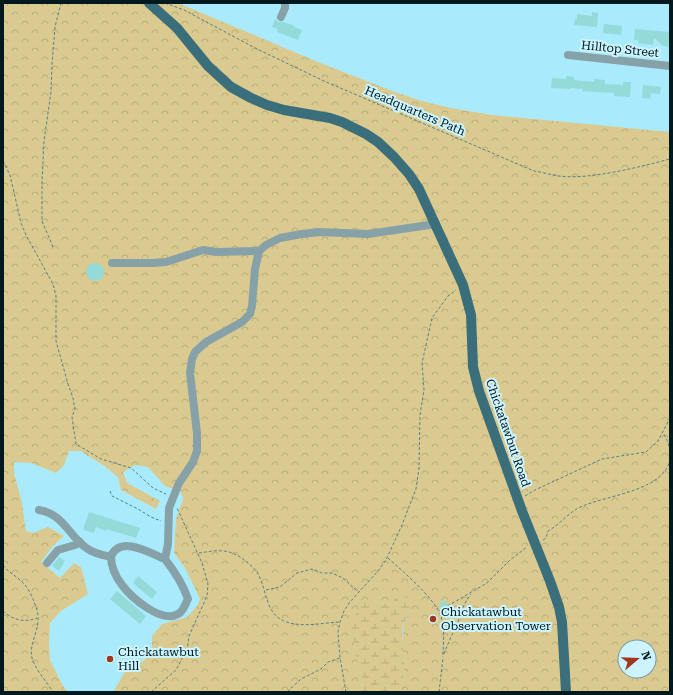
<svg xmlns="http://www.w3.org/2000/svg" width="673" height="695" font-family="'Roboto Serif',serif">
<defs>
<pattern id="forest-crowns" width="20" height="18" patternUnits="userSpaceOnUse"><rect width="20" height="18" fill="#daca8f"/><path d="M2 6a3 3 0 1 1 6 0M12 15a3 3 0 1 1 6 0" fill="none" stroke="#b9ad7b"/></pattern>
<pattern id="wetland-marsh" width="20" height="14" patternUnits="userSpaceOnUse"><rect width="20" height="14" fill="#daca8f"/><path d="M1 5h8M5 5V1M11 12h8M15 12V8" fill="none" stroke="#b9ad7b"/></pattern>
</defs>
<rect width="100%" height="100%" fill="#a9ebfc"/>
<path fill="url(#forest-crowns)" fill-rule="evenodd" d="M3 3H178L318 62 392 91 422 101 451 108 492 115 670 132V692H401L404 665 402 645 404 625 410 610 392 603 385 604 368 600 354 642 356 656 362 676 361 692H112L115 689 128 666 142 662 152 653V636L162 624 187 617 197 606 200 599 185 568 174 553 176 519 183 499 181 492 165 486 148 467 135 465 123 472 127 483 160 501 156 509 121 490 118 477 103 465 80 451H69L64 465 56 473 31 463 14 462V473L22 503 26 531 33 533 48 527 64 536 53 546 41 562 60 578 74 563 81 567 88 594 61 611 50 623 49 643 50 660 63 686 68 692H3ZM625 647H649V671H625Z"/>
<path fill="url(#wetland-marsh)" d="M397 596 410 598C414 608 407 615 404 624 400 637 404 651 404 664 404 673 402 683 401 692H361L362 676 356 656 351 624 361 604 368 600 385 604 392 603Z"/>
<g fill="#93dad9">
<polygon points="592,12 598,13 597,27 574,25 575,19 577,19 577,14 592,16"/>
<polygon points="275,19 279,22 284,22 295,26 294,27 302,30 298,40 277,32 278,29 272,27"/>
<polygon points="604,24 622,26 621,35 603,33"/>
<polygon points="635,29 670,32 670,47 663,46 654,38 653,45 638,43 638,40 634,40"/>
<polygon points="566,76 574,77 574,80 594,82 594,79 605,80 605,84 623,85 623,82 631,82 630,97 614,96 614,93 582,91 583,89 571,88 571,89 551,88 552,78 566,79"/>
<polygon points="643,85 661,87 660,94 651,93 650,99 642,98"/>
<circle cx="95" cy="272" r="9"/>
<polygon points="89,512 140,528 136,538 106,529 106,531 96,527 94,533 83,530"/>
<polygon points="59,557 65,561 59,571 52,566"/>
<polygon points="138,576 157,592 152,599 133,583"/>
<polygon points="117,591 146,616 140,624 110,599"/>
<polygon points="444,600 452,612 447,616 439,604"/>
</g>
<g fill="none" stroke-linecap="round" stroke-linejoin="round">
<g stroke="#54818d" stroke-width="1" stroke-dasharray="3 2" stroke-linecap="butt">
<path d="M165 3 184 10 257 49 324 81 534 171C542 172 551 175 559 176 590 180 639 167 670 159"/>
<polyline points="3,161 10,175 21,223 26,235 53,284 56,296 56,341 68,384 73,398 75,409 72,417 76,444 101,459 131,468 153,488 166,494"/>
<polyline points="53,247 42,221 42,182 44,141 51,92 52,64 55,27 61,3"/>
<polyline points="110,491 112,496 138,509 151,517 161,521"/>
<polyline points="525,496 535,490 602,459 646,452 658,441 670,418"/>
<path d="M543 540 546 538 548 531C561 524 569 511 583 506 607 495 671 490 670 455 670 446 667 438 662 432"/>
<path d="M199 553C207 552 215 550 223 551 230 551 237 555 243 559 248 563 255 568 258 574 267 590 265 613 284 621 300 628 322 623 339 622"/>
<path d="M388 558C403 572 438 600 442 620 445 631 443 645 443 657"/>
<path d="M3 565C8 572 15 575 21 581 29 587 34 601 37 610 42 628 28 644 32 658 35 669 47 682 53 692"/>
<polyline points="266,590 280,587 297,573 312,569 322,573 332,573 343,578 358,592"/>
<path d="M3 611C13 620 24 623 37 618"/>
<polyline points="439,611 487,583 510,560 527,547"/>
<path d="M444 654C448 643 453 633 458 622 462 611 463 604 471 594"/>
<polyline points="151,692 176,670 184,655 187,651 189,636 207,596 208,584 202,563 177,508"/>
<polyline points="288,692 289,690 301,679 321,669 328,662 340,658"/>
<polyline points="346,692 340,658 338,632 340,622 344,611 349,603 378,571 386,560 402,525 416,489 419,468 420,415 424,390 422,363 432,318 448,296 456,290"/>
<polyline points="439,692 443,658"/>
</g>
<g stroke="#87a1a8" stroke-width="8">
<polyline points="281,17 285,8 285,3"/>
<polyline points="568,55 670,66"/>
<polyline points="112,263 152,263 166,262 203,250 216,252 259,251 266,245 280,238 302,234 319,232 368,234 436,224"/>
<path d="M39 510C63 514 68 534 85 547 92 553 102 555 111 557"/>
<path d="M165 559C175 572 183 584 188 599 185 604 184 611 178 614 161 624 131 597 122 585 115 576 111 567 111 556 121 535 150 553 165 559L168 544 169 508 179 483 193 462 197 451V433L190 373 192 359 195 352 206 342 242 322 250 314 252 306 255 269 259 251"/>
<polyline points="47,563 58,550 75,545 80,542"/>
</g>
<polyline stroke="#396e7a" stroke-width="10" points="149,3 177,28 208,66 231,87 251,98 267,105 284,110 330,118 342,122 366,134 378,142 394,157 409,174 419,189 463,285 471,315 473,367 479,391 522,511 550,581 559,607 562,622 566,692"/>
</g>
<g fill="#a0371d" stroke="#cdf4fe" stroke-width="1.5">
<circle cx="433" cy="619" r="4"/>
<circle cx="110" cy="659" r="4"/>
</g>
<g text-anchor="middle" stroke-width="4" stroke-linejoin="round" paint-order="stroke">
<g font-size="12" fill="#00191f" stroke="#cdf4fe">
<text transform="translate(620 49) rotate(6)" y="4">Hilltop Street</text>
<text transform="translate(415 111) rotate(23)" y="4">Headquarters Path</text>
<text transform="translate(508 433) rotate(71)" y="4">Chickatawbut Road</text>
</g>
<g font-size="12" fill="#00191f" stroke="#cdf4fe" text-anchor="start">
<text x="441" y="616">Chickatawbut<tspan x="441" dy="14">Observation Tower</tspan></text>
<text x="118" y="656">Chickatawbut<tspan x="118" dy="14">Hill</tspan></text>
</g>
</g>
<rect width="673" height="695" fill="none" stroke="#00191f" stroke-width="8"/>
<g transform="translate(637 659) rotate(71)"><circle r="19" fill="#cdf4fe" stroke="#7b9ca5"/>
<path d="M0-3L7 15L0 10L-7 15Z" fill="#a0371d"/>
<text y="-6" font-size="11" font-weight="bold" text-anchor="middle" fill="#00191f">N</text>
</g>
</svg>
